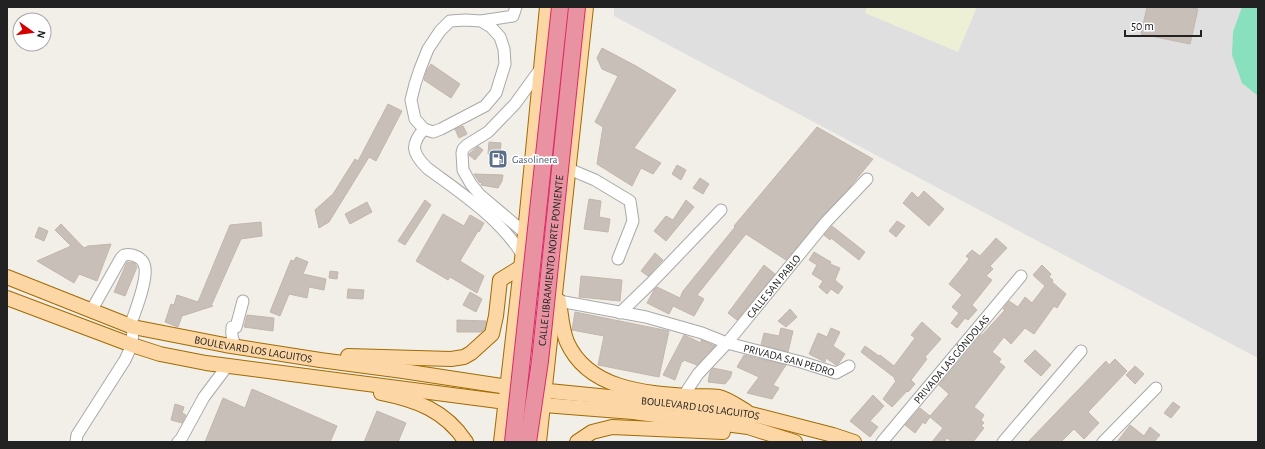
<svg xmlns="http://www.w3.org/2000/svg" width="1265" height="449" font-family="'Alegreya Sans',sans-serif">
<rect width="100%" height="100%" fill="#f2efe9"/>
<polygon fill="#e0dfdf" points="614,7 1258,7 1258,358 614,16"/>
<polygon fill="#eef0d5" points="867,7 977,7 958,52 865,13"/>
<polygon fill="#88e0be" points="1242,7 1258,7 1258,96 1242,83 1232,55 1233,32"/>
<g fill="#c7bfb8" stroke="#c4b6ab">
<polygon points="1147,7 1188,7 1198,9 1190,44 1141,34"/>
<polygon points="602,48 636,66 676,90 634,148 661,163 653,174 641,168 632,186 597,164 603,127 595,122 618,76 602,69 597,58"/>
<polygon points="431,64 460,84 451,98 424,80 427,70"/>
<polygon points="388,104 402,111 376,161 369,157 329,222 319,228 315,210 333,194 355,159 358,161"/>
<polygon points="463,126 467,134 459,138 455,129"/>
<polygon points="817,127 873,159 850,187 821,218 786,260 746,234 697,295 704,299 694,316 673,306 669,314 647,303 654,290 657,287 680,298 683,291 735,227 734,226"/>
<polygon points="489,142 501,143 500,155 488,154"/>
<polygon points="478,146 483,150 475,160 469,155 469,154"/>
<polygon points="677,165 686,170 681,180 672,174"/>
<polygon points="474,174 503,175 502,181 498,188 481,185 482,183 479,182"/>
<polygon points="700,178 709,184 703,194 693,188"/>
<polygon points="924,191 944,209 929,226 903,203 912,192 918,198"/>
<polygon points="589,199 601,201 599,217 610,219 608,232 584,229"/>
<polygon points="425,200 431,205 405,245 398,241"/>
<polygon points="686,200 694,207 666,241 654,231 666,216 673,220"/>
<polygon points="367,202 372,212 350,224 345,214"/>
<polygon points="443,214 464,226 470,215 484,223 479,232 478,231 460,261 484,276 477,293 450,277 448,280 416,261"/>
<polygon points="897,221 905,226 896,237 889,231"/>
<polygon points="261,222 262,236 241,239 211,306 213,306 182,316 178,327 165,322 171,304 174,305 177,295 198,302 230,225"/>
<polygon points="61,224 84,248 88,246 111,244 97,281 79,274 74,283 37,261 71,246 55,230"/>
<polygon points="832,226 865,252 859,260 831,238 830,240 824,235"/>
<polygon points="39,227 48,231 44,241 35,237"/>
<polygon points="996,238 1007,248 990,266 993,269 986,276 992,280 972,305 977,310 968,320 965,318 957,328 951,323 959,313 952,307 962,295 949,284 969,259 966,256 972,250 980,256"/>
<polygon points="814,252 831,262 830,264 840,268 835,280 843,287 838,294 831,289 827,294 819,287 823,281 812,274 817,265 809,260"/>
<polygon points="655,253 663,260 648,276 641,271"/>
<polygon points="296,257 308,262 303,274 326,279 324,290 309,287 307,298 289,294 280,316 270,312 291,260 294,261"/>
<polygon points="127,262 134,263 137,267 125,296 114,292"/>
<polygon points="764,265 775,274 737,320 728,313"/>
<polygon points="1042,265 1051,274 1049,277 1053,280 1052,282 1066,294 1057,308 1054,306 1034,334 1025,328 1011,344 1004,337 992,352 1001,359 999,362 1005,367 974,407 984,415 981,420 984,423 981,426 984,428 973,442 952,442 947,438 944,442 932,442 943,428 930,417 925,424 923,422 915,433 905,425 920,408 930,416 949,394 939,385 981,335 982,335 1005,310 1003,309 1009,301 1018,307 1025,297 1032,303 1045,286 1033,275"/>
<polygon points="330,271 338,272 337,279 329,278"/>
<polygon points="581,276 622,280 620,301 579,297"/>
<polygon points="348,289 364,290 363,299 347,298"/>
<polygon points="470,292 482,299 476,312 463,305"/>
<polygon points="790,309 797,317 786,327 778,321"/>
<polygon points="575,312 669,331 659,377 598,365 604,336 572,330"/>
<polygon points="247,315 274,318 273,331 244,327"/>
<polygon points="457,320 486,321 484,330 481,332 457,332"/>
<polygon points="922,322 941,339 925,357 927,359 911,380 915,384 908,392 907,391 892,407 883,399 896,381 894,379 895,378 861,352 865,346 879,356 880,355 894,366 915,338 911,335"/>
<polygon points="781,328 793,331 788,352 761,345 764,333 779,336"/>
<polygon points="831,328 840,332 833,346 845,354 839,363 836,365 826,358 825,362 809,354 818,333 827,337"/>
<polygon points="684,335 701,343 701,340 715,346 697,365 684,360 683,362 682,361 675,380 663,375"/>
<polygon points="1035,350 1051,365 1041,376 1024,361"/>
<polygon points="744,355 786,365 773,385 779,388 772,399 747,393 759,377 737,367"/>
<polygon points="1115,359 1127,371 1088,412 1099,423 1084,439 1074,429 1061,442 1028,442 1106,361 1109,365"/>
<polygon points="1135,366 1144,374 1135,384 1126,375"/>
<polygon points="713,368 732,372 730,378 725,384 708,382 710,372"/>
<polygon points="252,389 337,426 330,442 205,442 223,398 245,408"/>
<polygon points="873,395 884,406 870,421 878,427 870,437 850,421"/>
<polygon points="1173,402 1180,407 1171,418 1164,413"/>
<polygon points="175,404 184,407 182,413 186,415 182,423 171,420"/>
<polygon points="377,411 406,423 398,442 364,442"/>
<polygon points="1130,425 1144,436 1150,427 1160,435 1154,442 1117,442"/>
</g>
<g fill="none" stroke-linecap="round" stroke-linejoin="round">
<g stroke="#a9a9a9" stroke-width="13">
<g id="minor">
<polyline points="481,21 491,27 500,37 504,49 505,64 496,93 485,106 441,129 433,132 424,129 415,119 411,100 415,84 420,69 428,49 440,31 450,21 465,20 481,21 513,16 516,7"/>
<path d="M424 129C410 145 412 153 427 168 462 194 498 217 522 254"/>
<polyline points="569,169 595,180 630,201 633,221 618,259"/>
<polyline points="525,233 480,195 471,184 463,170 462,153 463,149 467,145 488,132 515,104 541,68"/>
<path id="s1" d="M559 301 646 317 702 333 727 343 801 362 836 373 849 366"/>
<path d="M91 311 121 258 124 255C133 253 144 258 145 268 147 282 135 312 130 326"/>
<polyline points="620,313 651,283 721,210"/>
<path d="M236 346C232 340 231 335 232 327H236L243 301"/>
<path id="s2" d="M684 395 698 374 727 343 826 222 867 179"/>
<polyline points="76,442 77,435 125,360 132,345 133,327"/>
<polyline points="178,442 181,439 204,397 228,365"/>
<path id="s3" d="M882 442 1021 276"/>
<polyline points="1003,442 1081,351"/>
<polyline points="1103,442 1156,388"/>
</g>
</g>
<g stroke="#a06b00" stroke-width="16">
<g id="major">
<path id="s4" d="M7 277 133 327 225 345 320 360 403 371 508 387 670 403 751 414 833 435 854 442"/>
<polyline points="7,298 132,345 160,354 206,363 506,402 633,412 748,427 795,442"/>
<path d="M559 301C561 314 562 330 567 342 588 389 644 393 688 396 698 396 709 396 719 397 728 399 737 406 746 411"/>
<polyline points="348,356 451,359 464,357 471,353 492,334 496,316 500,280 521,267"/>
<path d="M381 393C416 400 445 410 466 442"/>
<polyline points="501,442 525,233 547,7"/>
<polyline points="539,442 586,7"/>
<polyline points="577,442 592,432 612,427 723,432"/>
</g>
</g>
<use href="#minor" stroke="#fff" stroke-width="11"/>
<use href="#major" stroke="#fcd6a4" stroke-width="14"/>
<g stroke="#dc2a67" stroke-width="18" stroke-linecap="butt">
<g id="highway-bridge">
<polyline points="513,442 560,7"/>
<path id="s5" d="M528 442 540 361 577 7"/>
</g>
</g>
<use href="#highway-bridge" stroke="#e892a2" stroke-width="16"/>
</g>
<defs>
<g id="fuel-square" transform="scale(1)"><rect x="-9" y="-9" width="18" height="18" rx="4" fill="#5c6f8a" stroke="#fff"/><path d="M-5.5-6h7V0h2V4h1.3V-2.5L3-4.5l.8-.8L6-3V5H2.5V1h-1V6h-7ZM-4.2-4.7v3.2H.2V-4.7Z" fill="#fff"/></g>
</defs>
<g fill-rule="evenodd">
<use href="#fuel-square" x="498" y="159"/>
</g>
<g text-anchor="middle" stroke-width="3.5" stroke-linejoin="round" paint-order="stroke">
<g font-size="11" fill="#4e5e75" stroke="#fff" text-anchor="start">
<text x="512" y="163">Gasolinera</text>
</g>
<g font-size="11" fill="#222" stroke="#fff">
<text dy="4" stroke="none"><textPath href="#s5" startOffset="183">CALLE LIBRAMIENTO NORTE PONIENTE</textPath></text>
<text dy="4" stroke="none"><textPath href="#s2" startOffset="141">CALLE SAN PABLO</textPath></text>
<text dy="4" stroke="none"><textPath href="#s4" startOffset="258">BOULEVARD LOS LAGUITOS</textPath></text>
<text dy="4" stroke="none"><textPath href="#s1" startOffset="238">PRIVADA SAN PEDRO</textPath></text>
<text dy="4" stroke="none"><textPath href="#s3" startOffset="108">PRIVADA LAS GÓNDOLAS</textPath></text>
<text dy="4" stroke="none"><textPath href="#s4" startOffset="709">BOULEVARD LOS LAGUITOS</textPath></text>
</g>
</g>
<rect width="1265" height="449" fill="none" stroke="#222222" stroke-width="16"/>
<g transform="translate(32 32) rotate(104)"><circle r="19" fill="#ffffff" stroke="#a7a7a7"/>
<path d="M0-3L7 15L0 10L-7 15Z" fill="#d40000"/>
<text y="-6" font-size="11" font-weight="bold" text-anchor="middle" fill="#222222">N</text>
</g>
<path d="M1125 30v6h76v-6" fill="none" stroke="#222222" stroke-width="2"/>
<text x="1131" y="30" font-size="12" fill="#222222" stroke="#ffffff" stroke-width="3" paint-order="stroke">50 m</text>
</svg>
